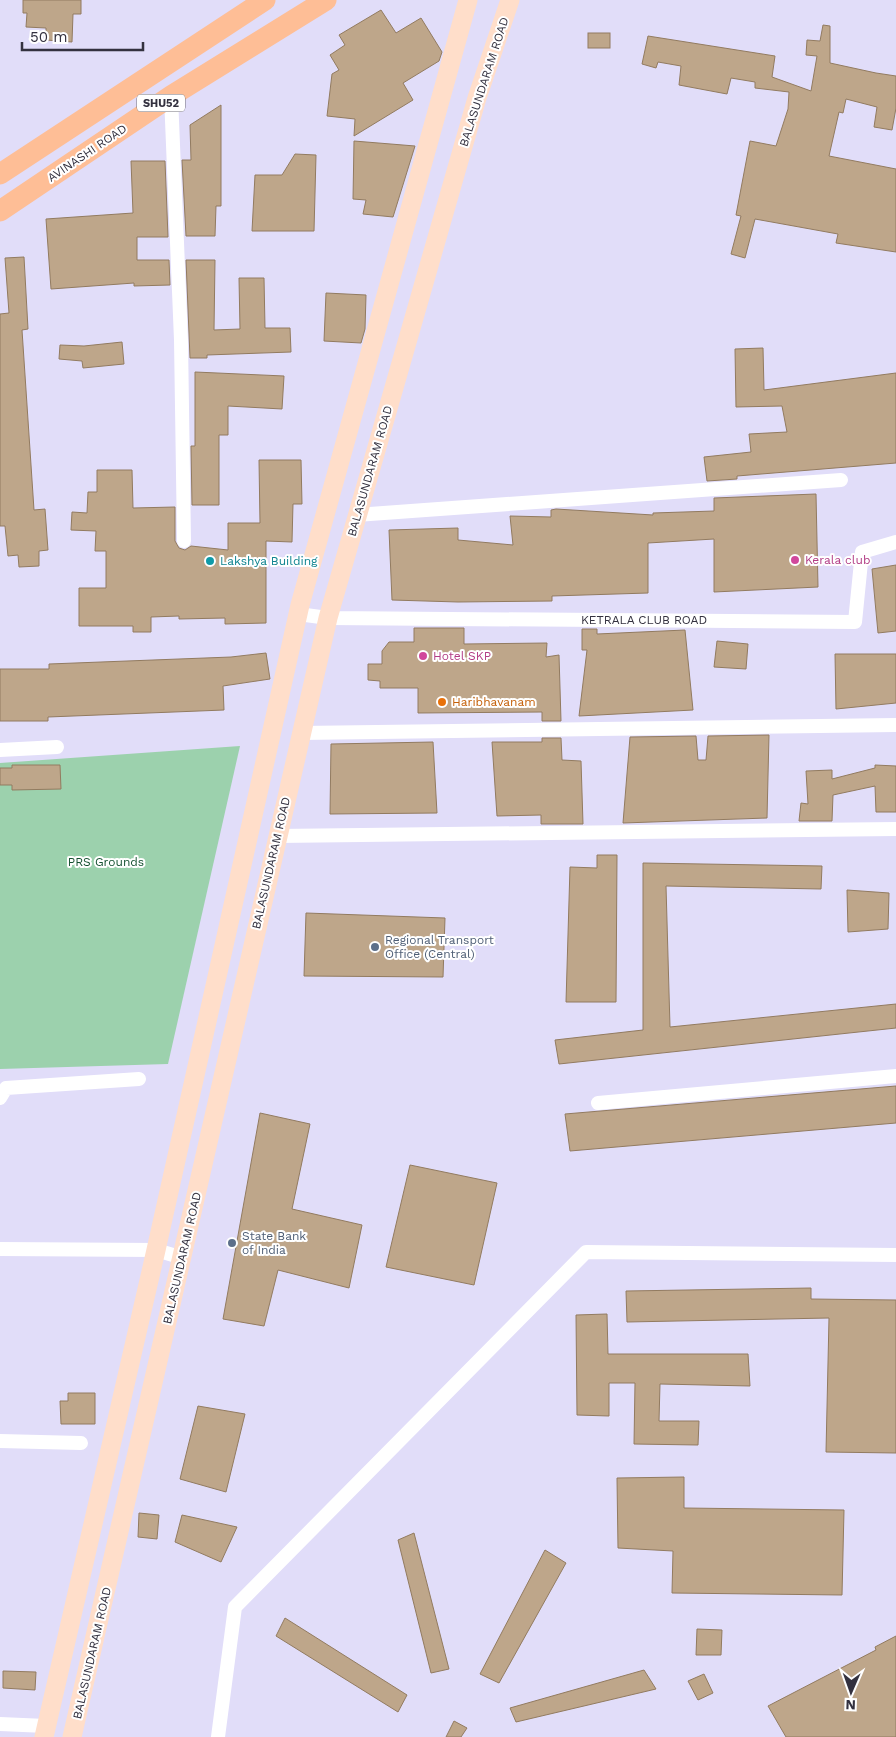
<svg xmlns="http://www.w3.org/2000/svg" width="896" height="1737" font-family="'Work Sans',sans-serif">
<rect width="100%" height="100%" fill="#e1ddf9"/>
<polygon fill="#9cd1ad" points="240,746 168,1064 0,1069 0,763"/>
<g fill="#bea68a" stroke="#927b60">
<polygon points="23,0 81,0 81,14 73,14 72,42 46,40 46,28 26,27 27,13 23,13"/>
<polygon points="381,10 396,33 421,18 442,52 439,61 403,83 413,100 354,136 355,119 327,116 332,74 339,70 330,55 345,45 339,35"/>
<polygon points="823,25 830,26 830,63 876,73 896,76 896,108 892,130 874,127 877,107 846,99 843,113 839,112 829,156 896,169 896,252 836,243 838,234 755,219 745,258 731,254 741,216 736,215 750,141 776,146 788,109 789,92 755,88 755,82 731,78 727,94 679,85 681,66 658,62 656,68 642,64 648,36 775,56 772,77 811,91 817,56 806,55 807,40 820,41"/>
<rect x="588" y="33" width="22" height="15"/>
<polygon points="221,105 221,206 216,206 215,236 186,236 182,160 191,160 190,125"/>
<polygon points="354,141 415,146 393,217 363,214 366,200 353,199"/>
<polygon points="295,154 316,155 314,231 252,231 255,175 282,175"/>
<polygon points="131,161 165,161 168,237 137,237 137,260 169,260 170,285 134,286 134,283 51,289 46,219 133,213"/>
<polygon points="24,257 28,329 22,330 34,510 45,509 48,550 39,551 39,566 19,567 18,555 8,556 5,526 0,526 0,314 9,313 5,258"/>
<polygon points="186,260 215,260 214,330 240,329 239,278 264,278 265,328 290,328 291,352 207,355 207,358 190,358"/>
<polygon points="326,293 366,295 365,329 361,343 324,341"/>
<polygon points="122,342 124,364 83,368 82,361 59,359 60,345 84,346"/>
<polygon points="763,348 764,390 896,373 896,463 737,476 737,479 707,481 704,457 751,452 749,434 787,432 782,406 736,407 735,349"/>
<polygon points="195,372 284,376 282,409 228,406 228,435 219,435 219,505 192,505 191,446 195,446"/>
<polygon points="259,460 301,460 302,504 293,504 292,542 266,541 266,623 225,624 225,618 179,619 179,616 151,617 151,632 133,632 133,626 79,626 79,588 106,588 106,551 95,551 96,531 71,530 72,512 87,513 88,492 97,492 97,470 132,470 133,508 175,507 175,541 179,548 185,550 191,546 228,550 228,523 260,523"/>
<polygon points="816,494 818,587 714,592 714,539 648,543 648,593 552,596 552,601 458,602 392,600 389,530 458,528 458,540 513,545 510,516 551,517 551,510 556,509 653,515 653,513 714,511 714,498"/>
<polygon points="896,565 896,631 878,633 872,569"/>
<polygon points="414,628 464,628 464,644 547,643 546,657 559,655 561,721 542,721 542,712 418,713 418,688 380,688 380,681 368,680 368,664 382,664 382,651 389,642 414,642"/>
<polygon points="582,629 597,629 597,634 685,630 693,710 579,716 587,650 582,650"/>
<polygon points="717,641 748,644 746,669 714,667"/>
<polygon points="266,653 270,679 223,686 224,710 48,717 48,721 0,721 0,669 49,669 49,664 231,657"/>
<polygon points="835,654 896,654 896,703 836,709"/>
<polygon points="769,735 767,818 623,823 630,737 696,736 698,760 706,760 708,736"/>
<polygon points="542,738 561,738 562,760 581,761 583,824 541,824 541,815 497,816 492,742 542,742"/>
<polygon points="433,742 437,813 330,814 331,744"/>
<polygon points="12,765 60,765 61,789 12,790 12,785 0,785 0,768 12,768"/>
<polygon points="875,765 896,766 896,812 876,812 875,786 833,795 832,821 799,821 801,803 808,804 806,771 832,770 832,779 875,768"/>
<polygon points="597,855 617,855 616,1002 566,1002 570,867 597,868"/>
<polygon points="643,863 822,866 821,889 666,886 670,1027 896,1004 896,1028 559,1064 555,1040 643,1030"/>
<polygon points="847,890 889,893 888,929 848,932"/>
<polygon points="306,913 445,918 443,977 304,976"/>
<polygon points="896,1086 896,1123 570,1151 565,1114"/>
<polygon points="260,1113 310,1124 292,1209 362,1225 349,1288 278,1270 264,1326 223,1319"/>
<polygon points="410,1165 497,1183 474,1285 386,1267"/>
<polygon points="811,1288 811,1299 896,1300 896,1453 826,1452 829,1318 627,1322 626,1291"/>
<polygon points="607,1314 608,1354 748,1354 750,1386 660,1384 659,1421 699,1421 698,1445 634,1444 635,1383 609,1383 609,1416 577,1415 576,1315"/>
<polygon points="68,1393 95,1393 95,1424 61,1424 60,1401 68,1401"/>
<polygon points="198,1406 245,1414 226,1492 180,1479"/>
<polygon points="684,1477 684,1508 844,1510 842,1595 672,1593 673,1551 618,1548 617,1478"/>
<polygon points="139,1513 159,1515 157,1539 138,1537"/>
<polygon points="182,1515 237,1527 221,1562 175,1542"/>
<polygon points="414,1533 449,1669 431,1673 398,1540"/>
<polygon points="545,1550 566,1563 499,1683 480,1674"/>
<polygon points="285,1618 407,1695 398,1712 276,1636"/>
<polygon points="697,1629 722,1630 721,1655 696,1655"/>
<polygon points="896,1636 896,1737 786,1737 768,1706 876,1650 875,1647"/>
<polygon points="644,1670 656,1689 516,1722 510,1708"/>
<polygon points="3,1671 36,1672 35,1690 3,1688"/>
<polygon points="704,1674 713,1693 698,1700 688,1681"/>
<polygon points="454,1721 467,1728 461,1737 446,1737"/>
</g>
<g fill="none" stroke-linecap="round" stroke-linejoin="round">
<g stroke="#fff" stroke-width="14">
<polyline points="171,96 181,340 184,541"/>
<polyline points="356,515 841,480"/>
<polyline points="298,614 328,618 855,622 862,552 896,542"/>
<polyline points="300,733 896,725"/>
<polyline points="0,750 57,747"/>
<polyline points="277,836 896,829"/>
<polyline points="0,1098 6,1088 139,1079"/>
<polyline points="598,1103 896,1076"/>
<polyline points="0,1249 156,1250 183,1258"/>
<polyline points="0,1441 81,1443"/>
<polyline points="0,1724 46,1726"/>
<polyline points="218,1737 235,1607 586,1252 896,1255"/>
</g>
<g stroke="#ffdeca" stroke-width="19">
<polyline points="44,1737 156,1250 300,605 468,0"/>
<polyline points="72,1737 328,618 477,98 510,0"/>
</g>
<g stroke="#febe96" stroke-width="21">
<polyline points="0,174 265,0"/>
<polyline points="0,211 171,96 326,0"/>
</g>
</g>
<g fill="#d1479c" stroke="#fff" stroke-width="2">
<circle cx="795" cy="560" r="5"/>
<circle cx="423" cy="656" r="5"/>
</g>
<circle fill="#0f9aa8" stroke="#fff" stroke-width="2" cx="210" cy="561" r="5"/>
<circle fill="#e8710a" stroke="#fff" stroke-width="2" cx="442" cy="702" r="5"/>
<g fill="#5c6f8a" stroke="#fff" stroke-width="2">
<circle cx="375" cy="947" r="5"/>
<circle cx="232" cy="1243" r="5"/>
</g>
<g text-anchor="middle" stroke-width="4" stroke-linejoin="round" paint-order="stroke">
<rect fill="#fff" stroke="#706f79" stroke-width="1" x="137" y="94.5" width="48" height="17" rx="4"/>
<g font-size="11" font-weight="bold" fill="#33313f">
<text x="161" y="107">SHU52</text>
</g>
<g font-size="12" fill="#33313f" stroke="#fff">
<text transform="translate(484 82) rotate(-72)" y="4">BALASUNDARAM ROAD</text>
<text transform="translate(87 153) rotate(-34)" y="4">AVINASHI ROAD</text>
<text transform="translate(370 471) rotate(-74)" y="4">BALASUNDARAM ROAD</text>
<text x="644" y="624">KETRALA CLUB ROAD</text>
<text transform="translate(271 863) rotate(-77)" y="4">BALASUNDARAM ROAD</text>
<text transform="translate(182 1258) rotate(-77)" y="4">BALASUNDARAM ROAD</text>
<text transform="translate(92 1653) rotate(-77)" y="4">BALASUNDARAM ROAD</text>
</g>
<g font-size="12" fill="#b23c85" stroke="#fff" text-anchor="start">
<text x="805" y="564">Kerala club</text>
<text x="433" y="660">Hotel SKP</text>
</g>
<g font-size="12" fill="#0d838f" stroke="#fff" text-anchor="start">
<text x="220" y="565">Lakshya Building</text>
</g>
<g font-size="12" fill="#c56008" stroke="#fff" text-anchor="start">
<text x="452" y="706">Haribhavanam</text>
</g>
<g font-size="12" fill="#145030" stroke="#fff">
<text x="106" y="866">PRS Grounds</text>
</g>
<g font-size="12" fill="#4e5e75" stroke="#fff" text-anchor="start">
<text x="385" y="944">Regional Transport<tspan x="385" dy="14">Office (Central)</tspan></text>
<text x="242" y="1240">State Bank<tspan x="242" dy="14">of India</tspan></text>
</g>
</g>
<g transform="translate(851 1692) rotate(182)" stroke="#ffffff" stroke-width="4" paint-order="stroke">
<path d="M0-4L9 19L0 12L-9 19Z" fill="#33313f"/>
<text y="-8" font-size="14" font-weight="bold" text-anchor="middle" fill="#33313f">N</text>
</g>
<path d="M22 42v8h121v-8" fill="none" stroke="#33313f" stroke-width="2.5"/>
<text x="30" y="42" font-size="15" fill="#33313f" stroke="#ffffff" stroke-width="4" paint-order="stroke">50 m</text>
</svg>
